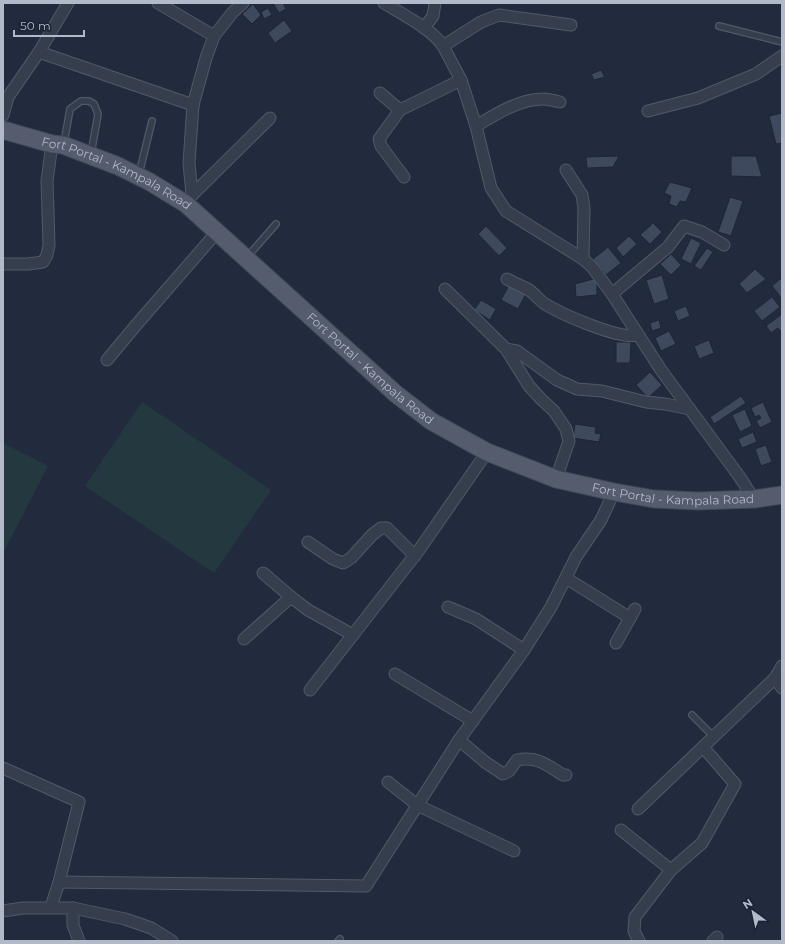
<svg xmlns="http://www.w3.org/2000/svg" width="785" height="944" font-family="Montserrat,sans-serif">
<rect width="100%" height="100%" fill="#222b3e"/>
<g fill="#24393f">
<polygon points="142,402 271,490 214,573 85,486"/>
<polygon points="3,443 48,466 3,553"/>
</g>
<g fill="#3e495d" stroke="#1d2535">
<polygon points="273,3 283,3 286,9 279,13"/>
<polygon points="253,4 261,15 252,24 242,14"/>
<polygon points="268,8 272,15 264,19 261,12"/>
<polygon points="284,20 292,31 275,43 268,33"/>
<polygon points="601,70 605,77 594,80 591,74"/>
<polygon points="782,113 782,143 776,144 769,116"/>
<polygon points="619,156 613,167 587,168 586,157"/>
<polygon points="731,156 756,156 762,177 731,176"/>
<polygon points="670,182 692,188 686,202 680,201 677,207 669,204 671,196 664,193"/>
<polygon points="730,197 743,201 731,236 718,232"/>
<polygon points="653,223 662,232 650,244 640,235"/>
<polygon points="486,226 507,248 499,256 478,234"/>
<polygon points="629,236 637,244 623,257 616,248"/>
<polygon points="691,238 701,243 691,264 681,259"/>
<polygon points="608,247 621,263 606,275 593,259"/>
<polygon points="707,248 713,252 701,270 694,266"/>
<polygon points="671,254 681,265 671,275 660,264"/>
<polygon points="755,269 766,279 747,293 739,284"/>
<polygon points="662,275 669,299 654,304 646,280"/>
<polygon points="597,278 597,295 576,297 575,284"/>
<polygon points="780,279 782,281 782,299 772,286"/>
<polygon points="510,283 527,292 518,309 501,300"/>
<polygon points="772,297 780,307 762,321 754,311"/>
<polygon points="481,300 496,309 490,320 474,310"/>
<polygon points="686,306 690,316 678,321 674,311"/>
<polygon points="782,314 782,329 780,331 778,328 771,333 766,326"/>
<polygon points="659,320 661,328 652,331 650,323"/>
<polygon points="669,331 676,344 661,351 655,338"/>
<polygon points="709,340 714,353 699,359 694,346"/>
<polygon points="616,342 631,342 630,363 616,363"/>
<polygon points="650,372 662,385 648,398 636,385"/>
<polygon points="741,396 746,403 714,424 710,417"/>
<polygon points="763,402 772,422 760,428 756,421 761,418 759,415 755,417 751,408"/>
<polygon points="745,409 752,426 740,432 732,415"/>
<polygon points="575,424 596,427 595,433 601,434 599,442 573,438"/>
<polygon points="753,432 757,442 742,448 738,439"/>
<polygon points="766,445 772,462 761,466 755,449"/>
</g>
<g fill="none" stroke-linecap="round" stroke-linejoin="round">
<g stroke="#515969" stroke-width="8">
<g id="service">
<polyline points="719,26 782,42"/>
<polyline points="64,143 70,109 81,101 89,101 94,104 98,114 91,154"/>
<polyline points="139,174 152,121"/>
<polyline points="248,256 276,224"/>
<polyline points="692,715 713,736"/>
<polyline points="338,941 340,939"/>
</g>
</g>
<g stroke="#515969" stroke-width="13">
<g id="minor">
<polyline points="158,3 214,36"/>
<path d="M384 3C402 14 432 29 443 46L461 80 476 126 491 188 506 211 583 259 592 267 612 294 661 370 739 476 754 499"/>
<polyline points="424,28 433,16 435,3"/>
<polyline points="443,46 481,22 499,15 571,25"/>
<polyline points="39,52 193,105"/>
<polyline points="380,93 400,110"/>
<polyline points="648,111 698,98 756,74 782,56"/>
<polyline points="3,115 8,97 39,52 68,3"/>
<path d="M476 126C496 114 519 99 544 99 549 99 555 101 560 102"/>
<polyline points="566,170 582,195 584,208 583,259"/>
<polyline points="404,177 381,146 379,139 400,110 461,80"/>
<polyline points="192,195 270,118"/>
<polyline points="186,204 192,195 189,163 193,105 206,58 214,36 233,12 243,3"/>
<polyline points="3,264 28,264 43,262 47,255 49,245 47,181 52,144"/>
<path d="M507 279C514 283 522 286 529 290 535 294 539 300 545 304 561 314 620 340 637 335"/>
<polyline points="445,289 506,349 529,386 541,399 554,411 566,429 569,441 556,479"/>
<polyline points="612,294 668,247 684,226 702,232 724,245"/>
<polyline points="506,349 517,351 557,380 577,389 602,391 646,402 665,404 690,409"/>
<polyline points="107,360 137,324 217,232"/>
<polyline points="308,542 333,559 343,563 351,558 372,535 381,528 387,528 415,556"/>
<polyline points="263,573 291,597 308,610 353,635"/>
<polyline points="566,578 630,618"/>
<polyline points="448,607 476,619 524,650"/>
<polyline points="244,639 291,597"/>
<polyline points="616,643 635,609"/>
<polyline points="395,674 473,721"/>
<polyline points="775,678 782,688"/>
<polyline points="310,690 419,550 487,452"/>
<path d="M459 740 485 762 503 774 509 771 517 760C537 756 547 765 563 775H566"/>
<polyline points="3,768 79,802 59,882 51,907"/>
<polyline points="388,782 417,805 514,851"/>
<polyline points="638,809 775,678 782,666"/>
<polyline points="621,830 671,870"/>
<polyline points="59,882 366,886 459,740 524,650 551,607 576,557 601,520 614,492"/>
<polyline points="73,908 73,925 79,941"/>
<polyline points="3,911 23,908 73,908 125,919 151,928 172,941"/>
<polyline points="639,941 634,931 635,917 671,870 702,843 735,784 703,747"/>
<polyline points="713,941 717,937"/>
</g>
</g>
<g stroke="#3f4757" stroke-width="19">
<g id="primary">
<path id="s1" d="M3 130 52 144 63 145 118 166 150 182 186 204 396 394 431 421 487 452 556 479 614 492 654 499 698 501 754 499 782 495"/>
</g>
</g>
<use href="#service" stroke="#363e4e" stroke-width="5.5"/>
<use href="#minor" stroke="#363e4e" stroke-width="11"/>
<use href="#primary" stroke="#545c6e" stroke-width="17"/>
</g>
<g text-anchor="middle" stroke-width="4" stroke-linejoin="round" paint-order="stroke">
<g font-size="12" fill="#b2b9c9" stroke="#1b2333">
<text dy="4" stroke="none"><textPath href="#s1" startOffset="122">Fort Portal - Kampala Road</textPath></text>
<text dy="4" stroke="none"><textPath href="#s1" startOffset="446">Fort Portal - Kampala Road</textPath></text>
<text dy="4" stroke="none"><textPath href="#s1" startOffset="783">Fort Portal - Kampala Road</textPath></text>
</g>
</g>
<rect width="785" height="944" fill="none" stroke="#b2b9c9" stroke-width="8"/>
<g transform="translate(753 912) rotate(327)" stroke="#1b2333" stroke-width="3" paint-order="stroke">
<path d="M0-3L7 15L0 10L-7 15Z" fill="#b2b9c9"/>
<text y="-6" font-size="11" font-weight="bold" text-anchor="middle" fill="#b2b9c9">N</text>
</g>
<path d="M14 30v6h70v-6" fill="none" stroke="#b2b9c9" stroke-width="2"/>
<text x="20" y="30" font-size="12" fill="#b2b9c9" stroke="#1b2333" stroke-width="3" paint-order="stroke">50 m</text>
</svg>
